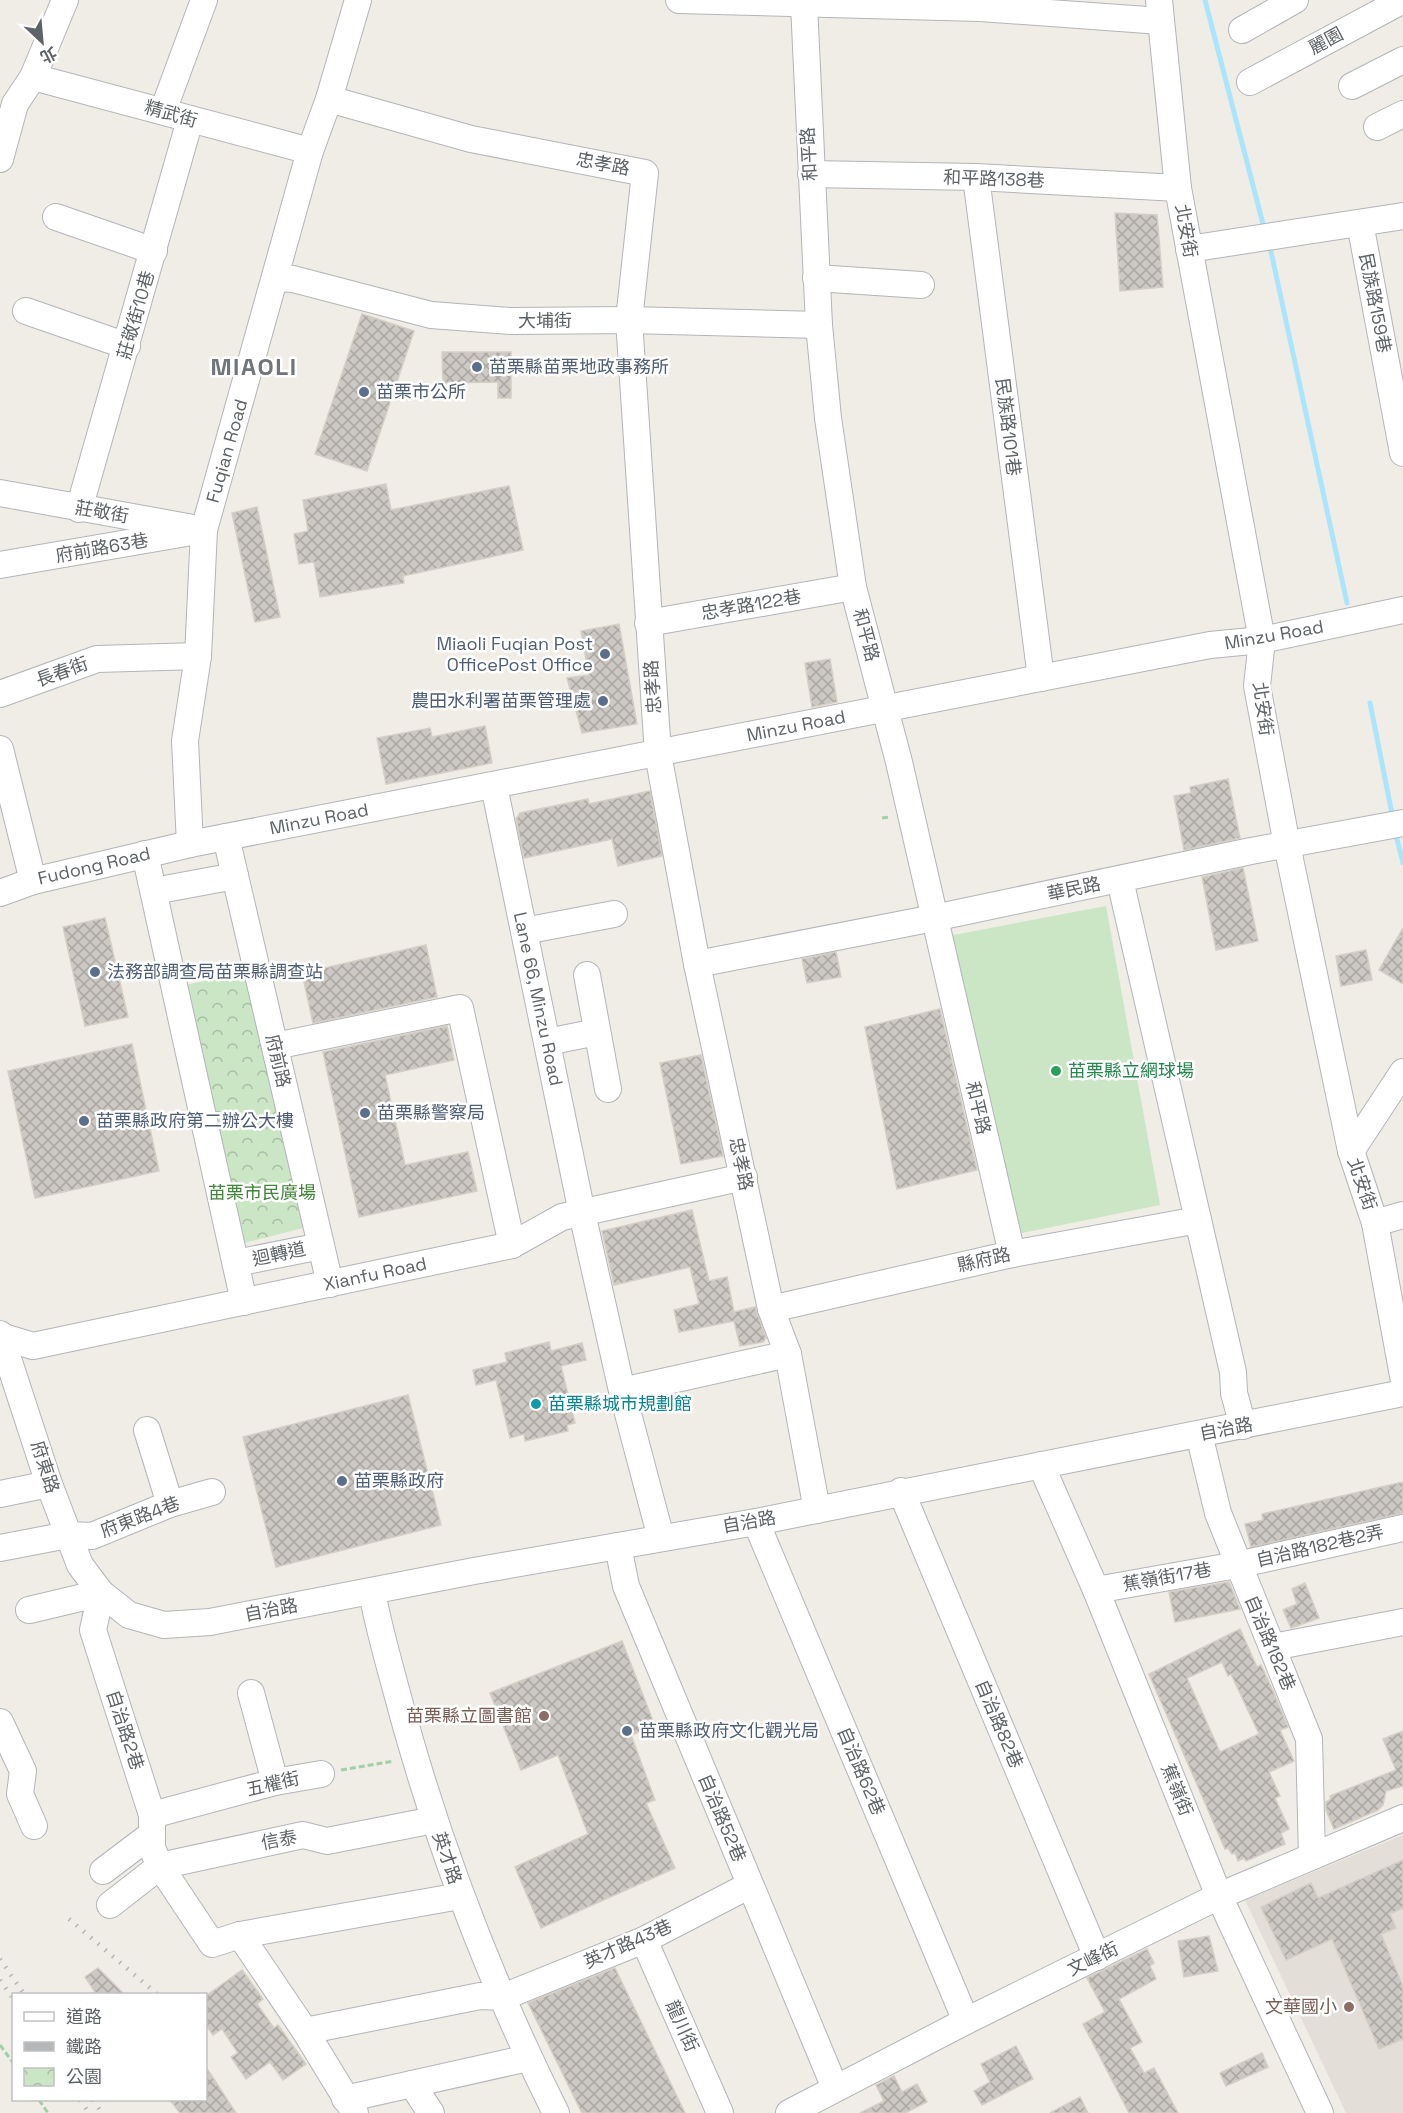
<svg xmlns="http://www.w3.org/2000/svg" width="1403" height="2113" font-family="'Space Grotesk','Noto Sans TC',sans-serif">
<defs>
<pattern id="park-crowns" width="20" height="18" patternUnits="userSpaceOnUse" patternTransform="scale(1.5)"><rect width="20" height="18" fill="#cae6c5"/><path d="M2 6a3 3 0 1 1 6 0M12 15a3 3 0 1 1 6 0" fill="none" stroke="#a7bea4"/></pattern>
<pattern id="building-cross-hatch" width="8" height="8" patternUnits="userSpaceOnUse" patternTransform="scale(1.5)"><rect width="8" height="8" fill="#ccc8c4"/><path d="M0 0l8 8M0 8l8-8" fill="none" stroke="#a9a6a3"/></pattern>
</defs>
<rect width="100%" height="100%" fill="#f0ede7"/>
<polygon fill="#e3ded8" points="1403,1835 1403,2113 1346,2113 1245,1900"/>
<polygon fill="url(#park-crowns)" points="247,971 307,1227 236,1245 186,985"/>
<polygon fill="#cae6c5" points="1106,906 1160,1205 1012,1235 948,936"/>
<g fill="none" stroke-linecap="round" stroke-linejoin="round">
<g stroke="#abe5fc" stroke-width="5">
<polyline points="1205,0 1263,224"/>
<polyline points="1270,247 1347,603"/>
<polyline points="1370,703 1393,819"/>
<polyline points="1395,831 1403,863"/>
</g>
</g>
<g fill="url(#building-cross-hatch)" stroke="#d5cec5" stroke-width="1.5" fill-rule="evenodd">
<polygon points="1115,213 1157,215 1163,287 1120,291"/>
<polygon points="362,314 414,331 367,471 315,454"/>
<polygon points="442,352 511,352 511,398 498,398 498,382 443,383"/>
<polygon points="386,484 391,510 509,486 523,550 403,576 404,583 320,597 314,562 299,564 294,534 308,531 303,500"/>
<polygon points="257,507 280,617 255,622 232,513"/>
<polygon points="619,624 637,724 582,733 567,678 589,675 581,631"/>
<polygon points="830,659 837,702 812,707 805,663"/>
<polygon points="485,726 492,763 386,784 377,738 430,728 432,737"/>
<polygon points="1228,779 1240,838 1184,850 1174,796 1191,793 1190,787"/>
<polygon points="650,791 662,856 618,866 612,839 524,858 516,819 520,813 588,799 589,804"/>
<polygon points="1243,868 1258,941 1216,950 1202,877"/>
<polygon points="105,918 128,1017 85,1026 63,927"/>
<polygon points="1403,928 1403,984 1379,970"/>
<polygon points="426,945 437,997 313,1023 302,973"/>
<polygon points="1366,950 1372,980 1341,986 1336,956"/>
<polygon points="836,952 841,977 807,983 802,959"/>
<polygon points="940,1009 977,1170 897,1189 865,1027"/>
<polygon points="447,1026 454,1060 385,1075 405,1165 468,1152 477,1191 359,1217 323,1052"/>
<polygon points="132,1044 159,1171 35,1198 8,1071"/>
<polygon points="701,1055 723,1156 681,1164 660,1063"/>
<polygon points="692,1210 709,1281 727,1277 734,1312 755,1307 766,1338 763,1342 740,1346 734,1321 679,1332 674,1310 699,1304 690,1267 614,1285 602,1231"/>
<polygon points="549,1342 551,1351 582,1343 586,1360 561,1366 575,1423 567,1425 568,1431 525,1441 524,1434 510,1438 496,1380 476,1385 473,1370 507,1362 505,1353"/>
<polygon points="408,1395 441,1525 276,1567 243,1437"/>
<polygon points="1403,1482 1403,1513 1251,1547 1245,1524 1263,1520 1262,1514"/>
<polygon points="1229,1582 1240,1609 1175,1622 1169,1592"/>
<polygon points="1305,1583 1319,1618 1291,1628 1283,1610 1297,1604 1292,1589"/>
<path d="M1240 1629 1257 1667 1261 1665 1273 1691 1288 1727 1280 1730 1294 1761 1269 1772 1280 1796 1275 1798 1289 1829 1281 1833 1285 1844 1246 1861 1244 1858 1238 1861 1235 1853 1232 1854 1228 1848 1225 1849 1149 1674ZM1222 1662 1228 1676 1231 1674 1259 1734 1220 1752 1187 1678Z"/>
<polygon points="622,1641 655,1726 631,1735 655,1800 646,1803 675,1868 541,1928 515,1867 588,1834 558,1755 521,1770 490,1693"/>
<polygon points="1403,1731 1403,1786 1386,1791 1383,1805 1378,1810 1334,1829 1326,1810 1326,1802 1331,1799 1330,1796 1396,1770 1383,1739"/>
<polygon points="1403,1860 1403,1908 1390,1914 1396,1928 1381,1934 1403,1986 1403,2039 1379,2049 1332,1939 1286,1960 1261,1907 1311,1883 1318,1898"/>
<polygon points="1209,1936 1218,1971 1184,1977 1178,1941"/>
<polygon points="1147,1949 1154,1963 1150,1966 1156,1979 1119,1999 1142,2042 1130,2048 1144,2073 1154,2068 1178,2113 1129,2113 1083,2024 1105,2012 1087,1978"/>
<polygon points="98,1968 125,1995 97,1995 85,1977"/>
<polygon points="615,1968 685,2113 582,2113 528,2003"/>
<polygon points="242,1970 263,1999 257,2004 274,2028 278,2025 306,2064 283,2080 270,2062 246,2079 231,2057 238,2053 222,2029 213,2035 206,2025 206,1996"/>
<polygon points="1016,2046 1033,2079 982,2105 974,2091 990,2082 981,2064"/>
<polygon points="1262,2053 1268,2067 1226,2086 1220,2073"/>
<polygon points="206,2067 236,2113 180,2113 170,2100 206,2100"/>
<polygon points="894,2076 902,2092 917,2084 927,2102 905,2113 860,2113 884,2101 876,2085"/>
<polygon points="1080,2097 1088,2113 1050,2113"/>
</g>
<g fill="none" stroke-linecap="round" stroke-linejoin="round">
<g stroke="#b2b5b9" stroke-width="28">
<g id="minor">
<polyline points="679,0 980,8 1161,21"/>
<polyline points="1159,0 1178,188 1262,640 1257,686 1287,845 1351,1151 1375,1223 1403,1376"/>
<polyline points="804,4 819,325 828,418 853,587 899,762 1012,1254"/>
<polyline points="1242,30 1295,0"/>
<polyline points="33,77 310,151"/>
<polyline points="1250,82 1403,0"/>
<polyline points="1352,86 1403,60"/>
<polyline points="329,99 471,139 645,173 629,320 658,754 697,964 771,1309 788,1354 817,1510"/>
<polyline points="163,111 204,0"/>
<polyline points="1377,127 1403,114"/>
<polyline points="0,159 15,104 33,77 65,0"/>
<polyline points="811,174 976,177 1178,188"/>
<polyline points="976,177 1041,678"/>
<polyline points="56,217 154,251"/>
<polyline points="1360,223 1403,453"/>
<polyline points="1189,249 1403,216"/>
<polyline points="276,278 293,279 431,315 511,321 629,320 819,325"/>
<polyline points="816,278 921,285"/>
<polyline points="26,311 127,346"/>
<polyline points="0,493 204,530"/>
<polyline points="79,509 190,120"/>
<polyline points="0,565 186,533"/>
<polyline points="648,623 853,587"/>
<polyline points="0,694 97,659 198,656"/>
<polyline points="0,749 33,881"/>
<polyline points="494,786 582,1213 622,1391 661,1538"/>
<polyline points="226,837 330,1284"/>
<polyline points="190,844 185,741 198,656 204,530 310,151 329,99 358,0"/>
<polyline points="145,854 244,1302"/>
<polyline points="1120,880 1233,1372 1234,1393 1243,1426"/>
<polyline points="154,891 235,876"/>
<polyline points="0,893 33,881 190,844 1210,645 1262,640 1403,610"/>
<polyline points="524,931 614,914"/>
<polyline points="697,964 934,918 1251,851 1403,823"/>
<polyline points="587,975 608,1089"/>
<polyline points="547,1042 597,1032"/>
<polyline points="275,1046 460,1008 512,1245"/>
<polyline points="1351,1151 1403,1072"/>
<polyline points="1375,1223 1403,1215"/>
<polyline points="236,1263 321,1246"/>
<polyline points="771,1309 1012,1254 1198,1220"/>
<polyline points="0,1334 49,1484 80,1565 101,1593 129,1615 164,1625 210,1622 474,1571 756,1522 1403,1393"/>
<polyline points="0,1336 33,1346 512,1245 562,1217 744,1177"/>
<polyline points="622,1391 788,1354"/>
<polyline points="147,1430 170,1504"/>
<polyline points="1199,1434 1218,1513 1309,1739 1312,1856"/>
<polyline points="1041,1465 1096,1590 1219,1896 1320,2113"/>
<polyline points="901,1491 1097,1957"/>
<polyline points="0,1494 49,1484"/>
<polyline points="756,1522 966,2021"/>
<polyline points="618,1546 626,1586 835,2088"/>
<polyline points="0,1548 68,1535 92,1536 170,1504 212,1492"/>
<polyline points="1096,1590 1237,1565 1403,1528"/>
<path d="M372 1592C380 1635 393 1677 404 1719 442 1855 493 1987 556 2113"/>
<polyline points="101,1593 93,1630 152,1815 152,1848 160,1866 212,1944 240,1935 460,1896"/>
<polyline points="29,1610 101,1593"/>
<polyline points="1273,1647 1403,1622"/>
<polyline points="251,1693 275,1782"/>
<polyline points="0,1722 23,1771 20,1794 34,1826"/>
<polyline points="152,1815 275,1782 321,1774"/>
<polyline points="103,1871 152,1834"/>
<polyline points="110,1905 160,1866 303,1835 327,1841 434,1820"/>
<polyline points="240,1935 305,2031 355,2113"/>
<polyline points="644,1940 720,2113"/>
<polyline points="305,2031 480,1996 503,1997 644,1940 750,1885"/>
<polyline points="412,2084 431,2113"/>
<polyline points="345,2099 528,2058"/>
<polyline points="789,2113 966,2021 1219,1896 1403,1818"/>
</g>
</g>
<g stroke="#a2cfa7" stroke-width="3" stroke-dasharray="6 3" stroke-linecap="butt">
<polyline points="882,818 890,817"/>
<polyline points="341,1770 394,1761"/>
<polyline points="0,2045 14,2064"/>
<polyline points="39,2100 48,2113"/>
</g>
<use href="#minor" stroke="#fff" stroke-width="26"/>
<g stroke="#b5b6b7" stroke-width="4.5" stroke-dasharray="1.5 8" stroke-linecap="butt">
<polyline points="69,1919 157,1994"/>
<polyline points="0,1959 24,1994"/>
<polyline points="0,1980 14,2000"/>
<polyline points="80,2100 89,2113"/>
<polyline points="93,2100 102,2113"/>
</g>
</g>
<g fill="#5c6f8a" stroke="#fff" stroke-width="2">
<circle cx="477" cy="367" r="6"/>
<circle cx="364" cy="392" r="6"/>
<circle cx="605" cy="654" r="6"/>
<circle cx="603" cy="701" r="6"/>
<circle cx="95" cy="972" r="6"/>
<circle cx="365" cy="1113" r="6"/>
<circle cx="84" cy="1121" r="6"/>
<circle cx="342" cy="1481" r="6"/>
<circle cx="627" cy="1731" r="6"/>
</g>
<circle fill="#2e9e5b" stroke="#fff" stroke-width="2" cx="1056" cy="1071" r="6"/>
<circle fill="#0f9aa8" stroke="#fff" stroke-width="2" cx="536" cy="1404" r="6"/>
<g fill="#8d6e63" stroke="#fff" stroke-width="2">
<circle cx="544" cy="1716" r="6"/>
<circle cx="1349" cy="2007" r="6"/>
</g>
<g text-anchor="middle" stroke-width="5" stroke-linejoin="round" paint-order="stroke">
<g font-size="18" fill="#5e6367" stroke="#fff">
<text transform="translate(1326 41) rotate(-28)" y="6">麗園</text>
<text transform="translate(171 114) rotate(16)" y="6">精武街</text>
<text transform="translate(809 154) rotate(-93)" y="6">和平路</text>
<text transform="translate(603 164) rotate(11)" y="6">忠孝路</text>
<text transform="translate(994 179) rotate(2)" y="6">和平路138巷</text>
<text transform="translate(1186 231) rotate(80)" y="6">北安街</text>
<text transform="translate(1375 303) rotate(79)" y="6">民族路159巷</text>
<text transform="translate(136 315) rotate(-74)" y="6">莊敬街10巷</text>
<text x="545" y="327">大埔街</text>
<text transform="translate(1008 427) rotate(83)" y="6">民族路101巷</text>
<text transform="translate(227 451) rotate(-74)" y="6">Fuqian Road</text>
<text transform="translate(102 512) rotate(10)" y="6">莊敬街</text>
<text transform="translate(102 548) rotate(-10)" y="6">府前路63巷</text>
<text transform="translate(751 605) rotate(-10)" y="6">忠孝路122巷</text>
<text transform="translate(866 635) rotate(75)" y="6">和平路</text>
<text transform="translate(1274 635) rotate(-10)" y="6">Minzu Road</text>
<text transform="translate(62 672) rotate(-20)" y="6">長春街</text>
<text transform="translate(653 687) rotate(-94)" y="6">忠孝路</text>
<text transform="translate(1263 709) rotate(82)" y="6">北安街</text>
<text transform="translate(796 726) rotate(-11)" y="6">Minzu Road</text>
<text transform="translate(319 819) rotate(-11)" y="6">Minzu Road</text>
<text transform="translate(94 866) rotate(-13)" y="6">Fudong Road</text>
<text transform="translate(1074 889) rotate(-12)" y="6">華民路</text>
<text transform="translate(538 999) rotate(78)" y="6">Lane 66, Minzu Road</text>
<text transform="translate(278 1061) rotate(77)" y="6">府前路</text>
<text transform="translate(978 1108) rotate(77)" y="6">和平路</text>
<text transform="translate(741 1164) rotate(78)" y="6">忠孝路</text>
<text transform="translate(1362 1184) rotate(71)" y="6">北安街</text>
<text transform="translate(279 1254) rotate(-12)" y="6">迴轉道</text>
<text transform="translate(984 1260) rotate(-13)" y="6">縣府路</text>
<text transform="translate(375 1274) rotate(-12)" y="6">Xianfu Road</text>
<text transform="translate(1226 1429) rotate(-11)" y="6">自治路</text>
<text transform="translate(45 1467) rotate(72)" y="6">府東路</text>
<text transform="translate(140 1517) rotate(-21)" y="6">府東路4巷</text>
<text transform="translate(749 1522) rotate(-10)" y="6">自治路</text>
<text transform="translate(1320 1546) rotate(-13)" y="6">自治路182巷2弄</text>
<text transform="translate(1167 1577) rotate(-10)" y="6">蕉嶺街17巷</text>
<text transform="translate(271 1610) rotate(-11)" y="6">自治路</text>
<text transform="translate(1270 1643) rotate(67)" y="6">自治路182巷</text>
<text transform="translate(999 1724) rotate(67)" y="6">自治路82巷</text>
<text transform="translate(125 1730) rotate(72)" y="6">自治路2巷</text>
<text transform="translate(861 1771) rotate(67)" y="6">自治路62巷</text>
<text transform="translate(273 1784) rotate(-13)" y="6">五權街</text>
<text transform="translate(1177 1790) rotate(68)" y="6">蕉嶺街</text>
<text transform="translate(722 1818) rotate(67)" y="6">自治路52巷</text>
<text transform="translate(279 1840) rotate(-11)" y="6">信泰</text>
<text transform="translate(447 1858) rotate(71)" y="6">英才路</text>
<text transform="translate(628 1944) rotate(-24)" y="6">英才路43巷</text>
<text transform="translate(1093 1959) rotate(-26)" y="6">文峰街</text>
<text transform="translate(682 2026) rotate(66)" y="6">龍川街</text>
</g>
<g font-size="18" fill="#4e5e75" stroke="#fff" text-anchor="start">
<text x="489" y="373">苗栗縣苗栗地政事務所</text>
<text x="376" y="398">苗栗市公所</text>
<text x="593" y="650" text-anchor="end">Miaoli Fuqian Post<tspan x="593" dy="21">OfficePost Office</tspan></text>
<text x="591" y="707" text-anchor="end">農田水利署苗栗管理處</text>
<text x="107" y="978">法務部調查局苗栗縣調查站</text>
<text x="377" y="1119">苗栗縣警察局</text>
<text x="96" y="1127">苗栗縣政府第二辦公大樓</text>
<text x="354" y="1487">苗栗縣政府</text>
<text x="639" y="1737">苗栗縣政府文化觀光局</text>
</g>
<g font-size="18" fill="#27864d" stroke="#fff" text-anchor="start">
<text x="1068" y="1077">苗栗縣立網球場</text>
</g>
<g font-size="18" fill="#408438" stroke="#fff">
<text x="262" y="1199">苗栗市民廣場</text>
</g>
<g font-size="18" fill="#0d838f" stroke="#fff" text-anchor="start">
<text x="548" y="1410">苗栗縣城市規劃館</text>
</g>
<g font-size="18" fill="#785e54" stroke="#fff" text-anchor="end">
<text x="532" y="1722">苗栗縣立圖書館</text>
<text x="1337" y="2013">文華國小</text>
</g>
<g font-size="24" font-weight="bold" letter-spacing="1.5" fill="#6f7579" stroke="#fff">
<text x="254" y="375">MIAOLI</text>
</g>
</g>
<rect x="12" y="1993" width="195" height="108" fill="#ffffff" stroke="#bfc1c2" stroke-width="1.5"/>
<rect x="24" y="2012" width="30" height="9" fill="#ffffff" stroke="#bfc1c2" stroke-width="1.5"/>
<text x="66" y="2023" font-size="18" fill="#5e6367">道路</text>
<rect x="24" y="2042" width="30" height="9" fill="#b5b6b7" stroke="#bfc1c2" stroke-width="1.5"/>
<text x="66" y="2053" font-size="18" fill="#5e6367">鐵路</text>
<rect x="24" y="2068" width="30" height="18" fill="url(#park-crowns)" stroke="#bfc1c2" stroke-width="1.5"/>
<text x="66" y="2083" font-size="18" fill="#5e6367">公園</text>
<g transform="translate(42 42) rotate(154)" stroke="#ffffff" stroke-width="4.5" paint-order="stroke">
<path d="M0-4.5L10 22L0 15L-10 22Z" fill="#5e6367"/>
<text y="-9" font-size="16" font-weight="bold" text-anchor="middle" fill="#5e6367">北</text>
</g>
</svg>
